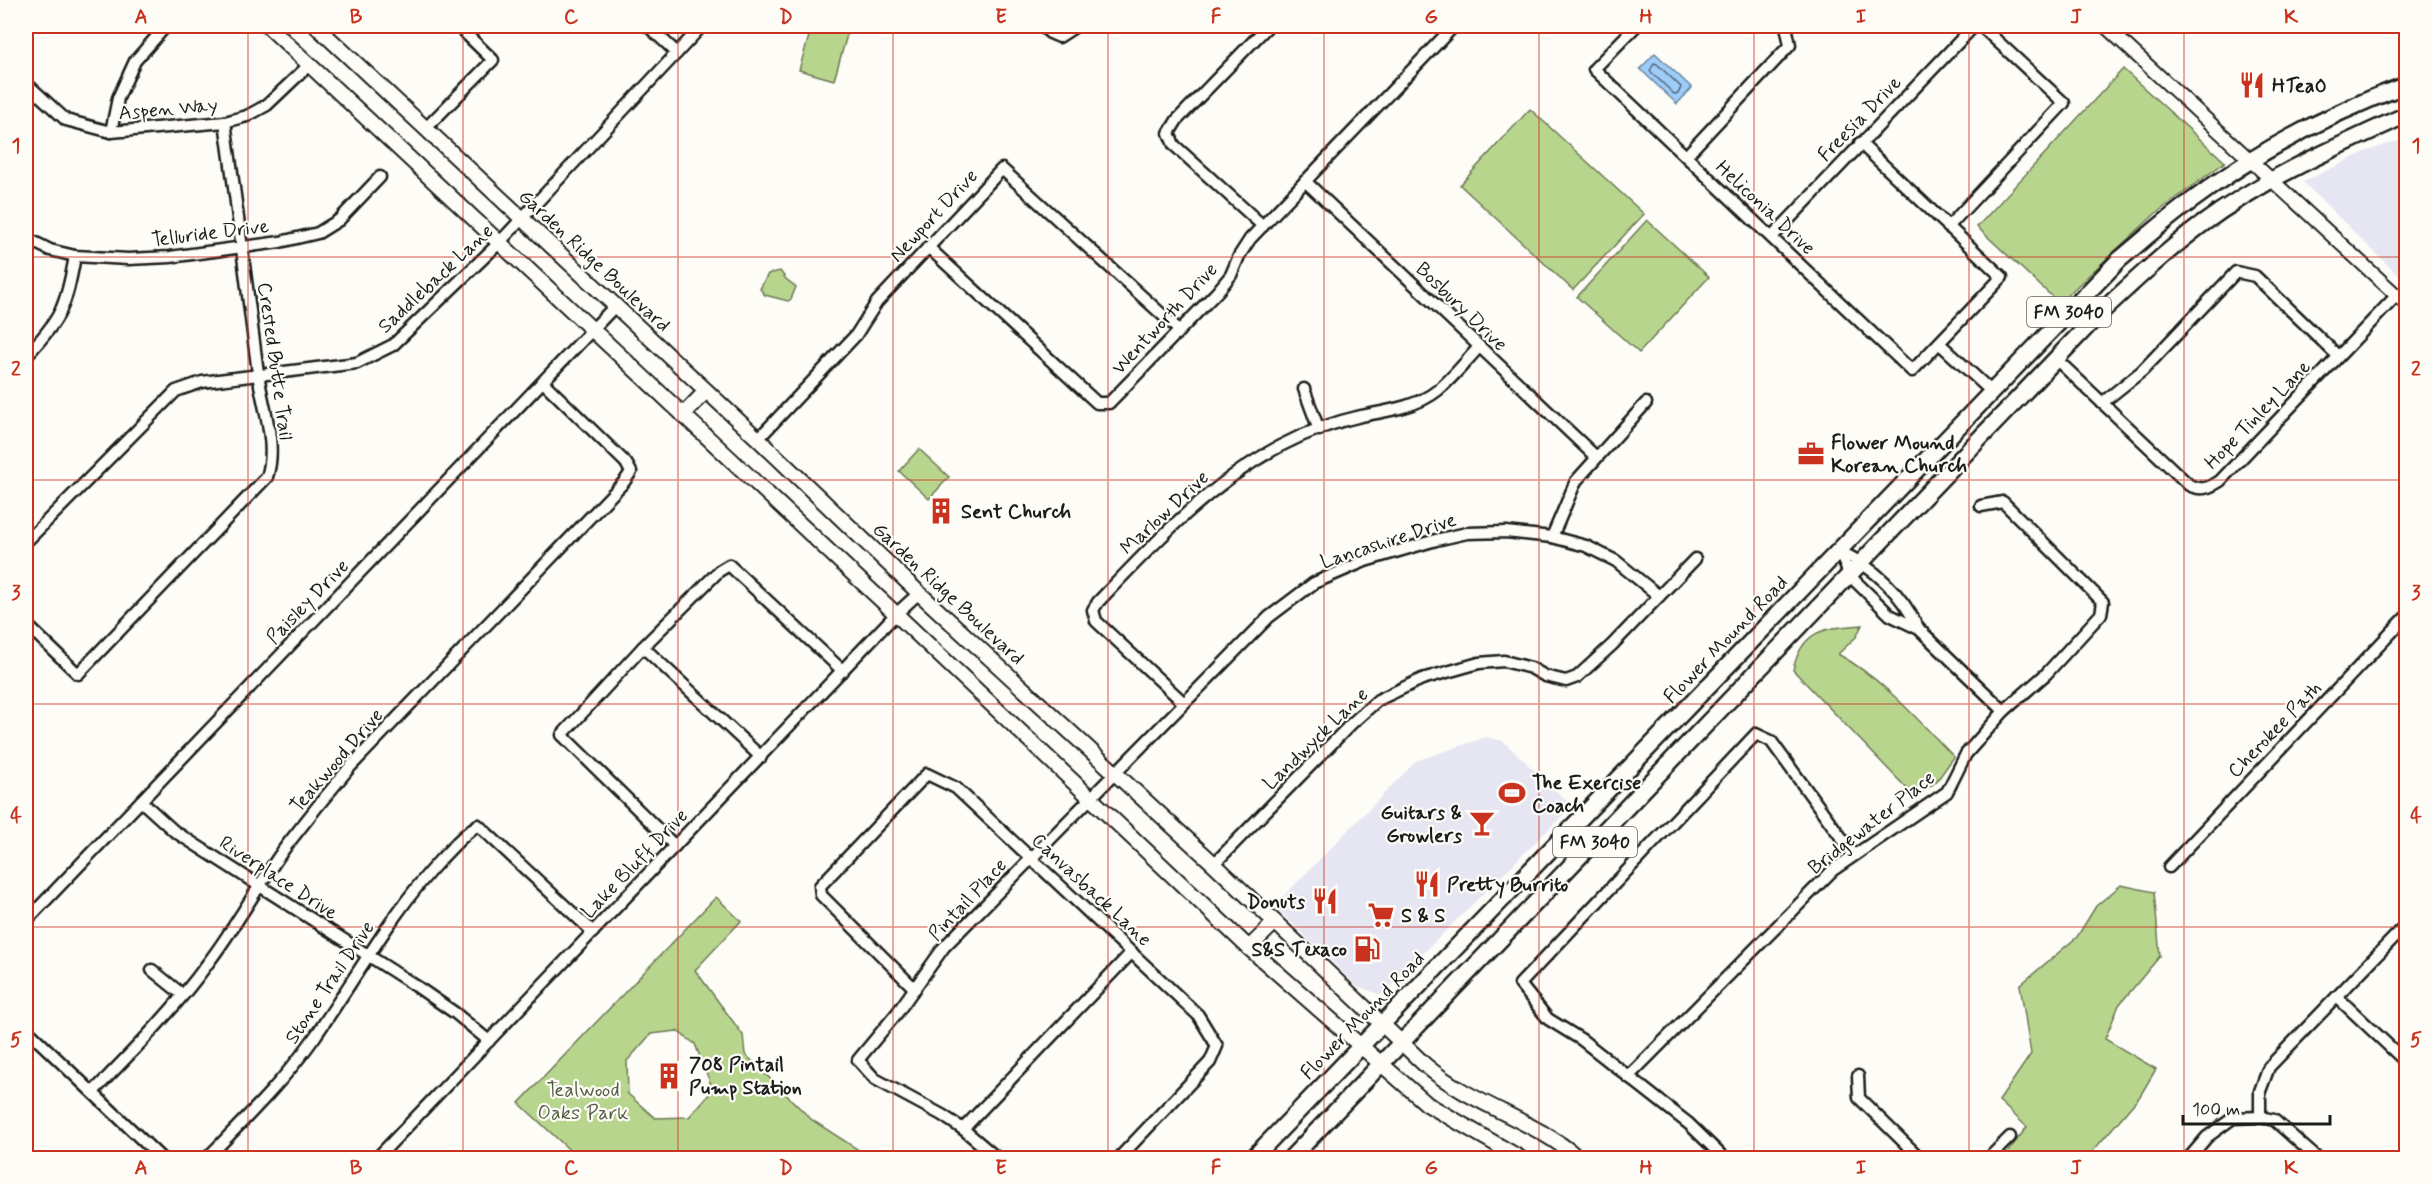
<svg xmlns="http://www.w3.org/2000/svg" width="2432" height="1184" font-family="Mynerve,sans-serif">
<rect width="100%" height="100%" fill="#fdfcf7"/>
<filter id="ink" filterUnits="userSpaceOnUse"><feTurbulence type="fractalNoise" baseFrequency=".0167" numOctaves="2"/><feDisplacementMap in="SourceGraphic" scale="12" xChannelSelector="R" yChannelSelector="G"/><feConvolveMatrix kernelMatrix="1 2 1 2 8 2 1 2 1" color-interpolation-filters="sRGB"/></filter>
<g filter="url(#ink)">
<g fill="#e5e6f2">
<polygon points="2406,138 2406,283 2303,182 2365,152"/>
<polygon points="1486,737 1503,741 1572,806 1381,995 1357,986 1274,906 1416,761"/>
</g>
<g fill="#b8d58d" stroke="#6a7854" stroke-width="1.5" fill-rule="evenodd">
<polygon points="812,26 839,26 849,28 834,80 799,70"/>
<polygon points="2123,69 2225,162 2155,214 2059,303 1977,227"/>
<polygon points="1530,109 1644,214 1573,290 1460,185"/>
<polygon points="1647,220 1709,277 1639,353 1577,297"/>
<polygon points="780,271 786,279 796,287 791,299 788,301 765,295 760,289 768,274"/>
<polygon points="919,449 949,477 929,499 899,471"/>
<path d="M1862 625 1856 637 1838 654C1883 679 1918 720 1954 757L1936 782 1915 797 1793 670C1802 629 1825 628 1862 625Z"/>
<polygon points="2121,885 2154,892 2160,956 2119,1005 2105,1039 2156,1069 2140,1096 2087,1158 2003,1158 2027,1127 1999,1101 2031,1054 2020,985 2077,937 2096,906"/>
<path d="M716 897 741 921 695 970 743 1035 745 1054 812 1120 871 1158H578L519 1103ZM677 1031 695 1044 713 1090 689 1117 655 1118 628 1094 627 1061 651 1034Z"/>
</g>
<polygon fill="#9dccf8" stroke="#6986a0" stroke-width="1.5" points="1655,53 1692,88 1677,104 1640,69"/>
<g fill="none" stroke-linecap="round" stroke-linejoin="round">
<polygon stroke="#506274" stroke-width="1.5" points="1654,63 1657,64 1681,87 1678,94 1674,94 1650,71"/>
<g stroke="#1c1c1c" stroke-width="15">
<g id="minor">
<polyline points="648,26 677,53"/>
<polyline points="1042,26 1050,33 1059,37 1076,26"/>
<polyline points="1636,26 1594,69 1912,371 2002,277 1860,143"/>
<polyline points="26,83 66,120 111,132 225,122 247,116 267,105 309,65"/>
<polyline points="425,129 493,60 458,26"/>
<polyline points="111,132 118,98 135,61 166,26"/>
<polyline points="1686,156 1790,45 1786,26"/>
<polyline points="1305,181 1596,457"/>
<polyline points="1263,226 1174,145 1169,133 1177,120 1268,26"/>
<polyline points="1948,227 2064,103 1981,26"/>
<polyline points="1772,237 1974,26"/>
<polyline points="26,238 50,250 75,256 128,259 170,257 280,242 318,233 339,220 380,177"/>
<polyline points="928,247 1097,403 1109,403 1217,292 1231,275 1239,256 1250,239 1454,26"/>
<polyline points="1939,343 1992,392"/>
<path d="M26 356C61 319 66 307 75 256"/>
<path d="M2056 359 2189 485C2201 491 2209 488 2220 481L2397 295"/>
<polyline points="1304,389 1319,430"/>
<polyline points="2102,403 2142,371 2236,272 2255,276 2338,356"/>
<polyline points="758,439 856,335 877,302 1002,169 1179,330"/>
<polyline points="1552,537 1576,481 1646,403"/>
<polyline points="26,542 176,391 202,382 357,363 393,345 499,243 702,26"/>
<path d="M26 624 78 674 267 477C278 443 262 406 258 373 247 289 237 206 225 122"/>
<path d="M1919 629C1901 593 1876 568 1839 551L1850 576 1890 615 1919 629 2004 711"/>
<polyline points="643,647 761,757"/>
<path d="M1184 703 1096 621 1093 610 1098 602C1154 543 1208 485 1280 446 1305 433 1334 422 1361 416 1387 411 1417 407 1438 390 1453 378 1466 361 1479 347"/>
<polyline points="141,801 174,831 416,986 455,1013 489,1041"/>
<polyline points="675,846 562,735 643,647 719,571 729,565 843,671"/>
<polyline points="1214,864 1351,724 1378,700 1422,679 1479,663 1504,661 1531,668 1545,676 1566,681 1577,677 1612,645 1695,559"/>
<polyline points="2169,867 2406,617"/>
<polyline points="26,921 615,306"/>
<polyline points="152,970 183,995"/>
<polyline points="915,989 821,895 820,886 927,774 956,788 1198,1015 1217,1046 1210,1062 1119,1158"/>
<polyline points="2337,997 2406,1062"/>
<polyline points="26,1029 161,1158"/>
<polyline points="1858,1076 1859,1098 1920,1158"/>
<polyline points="1628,1077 1833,870 1947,792 1966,754 2004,711 2046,674 2101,614 2103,602 2003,502 1981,506"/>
<path d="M93 1092C133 1051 174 1010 208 963 237 925 259 883 287 845 307 819 328 793 350 767L624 482 631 472 626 463 543 382"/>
<polyline points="2260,1117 2260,1091 2269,1067 2406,925"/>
<polyline points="963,1129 1132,952"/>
<path d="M207 1158C244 1120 283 1082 314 1038 356 978 391 913 441 859 453 847 463 834 478 825L593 932"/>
<polyline points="377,1158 896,614 919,593"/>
<polyline points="997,1158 963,1129 942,1115 875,1079 858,1060 897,1013 944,947 1269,617 1314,583 1365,561 1436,540 1467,533 1506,532 1552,537 1586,546 1616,561 1659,596"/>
<polyline points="1724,1158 1689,1124 1582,1040 1548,1019 1520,984 1756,734 1771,741 1854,855"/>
<polyline points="1989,1158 2010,1137"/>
<polyline points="2189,1158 2207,1137 2233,1118 2260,1117 2274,1120 2317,1158"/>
</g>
</g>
<g stroke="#1c1c1c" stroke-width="16">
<polyline id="tertiary" points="2105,26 2406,304"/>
</g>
<g stroke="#1c1c1c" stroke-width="18">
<g id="secondary">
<polyline points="268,26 896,614 1249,948 1427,1104 1520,1158"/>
<path d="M316 26 758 439 919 593 1214 864 1425 1065C1472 1105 1533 1119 1578 1158"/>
<polyline points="683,415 706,391"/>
<polyline points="1249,948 1275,922"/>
</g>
</g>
<g stroke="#1c1c1c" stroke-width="20">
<g id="primary">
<path d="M1253 1158 2119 260C2142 241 2165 220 2190 202 2255 153 2330 113 2406 85"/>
<path d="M1291 1158 2098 315C2131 284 2164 253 2201 225 2264 178 2336 147 2406 115"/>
</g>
</g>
<use href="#minor" stroke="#fdfcf7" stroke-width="10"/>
<use href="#tertiary" stroke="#fdfcf7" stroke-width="12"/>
<use href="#secondary" stroke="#fdfcf7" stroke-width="14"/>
<use href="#primary" stroke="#fdfcf7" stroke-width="15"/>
</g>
</g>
<path fill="none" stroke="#c8321e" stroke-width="1.5" stroke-opacity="0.55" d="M248 26V1158M463 26V1158M678 26V1158M893 26V1158M1108 26V1158M1324 26V1158M1539 26V1158M1754 26V1158M1969 26V1158M2184 26V1158M26 257H2406M26 480H2406M26 704H2406M26 927H2406"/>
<defs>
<g id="restaurant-bare" transform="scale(2.07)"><path d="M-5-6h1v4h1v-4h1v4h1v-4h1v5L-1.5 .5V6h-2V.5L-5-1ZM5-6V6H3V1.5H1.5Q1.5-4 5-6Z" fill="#c8321e" stroke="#fdfcf7" stroke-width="2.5" paint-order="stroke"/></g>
<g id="office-bare" transform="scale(2.07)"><path d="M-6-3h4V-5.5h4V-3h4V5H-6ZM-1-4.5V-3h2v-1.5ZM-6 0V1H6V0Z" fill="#c8321e" stroke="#fdfcf7" stroke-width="2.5" paint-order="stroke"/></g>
<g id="building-bare" transform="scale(2.07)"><path d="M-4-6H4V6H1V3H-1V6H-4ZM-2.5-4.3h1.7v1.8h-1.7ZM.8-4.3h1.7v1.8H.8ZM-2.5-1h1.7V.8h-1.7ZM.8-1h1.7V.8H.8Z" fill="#c8321e" stroke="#fdfcf7" stroke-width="2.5" paint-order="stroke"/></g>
<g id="stadium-bare" transform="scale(2.07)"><path d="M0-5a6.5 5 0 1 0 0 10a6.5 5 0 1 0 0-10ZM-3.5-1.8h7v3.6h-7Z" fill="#c8321e" stroke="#fdfcf7" stroke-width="2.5" paint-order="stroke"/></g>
<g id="bar-bare" transform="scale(2.07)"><path d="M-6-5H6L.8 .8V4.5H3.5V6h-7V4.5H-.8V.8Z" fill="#c8321e" stroke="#fdfcf7" stroke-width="2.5" paint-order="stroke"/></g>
<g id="supermarket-bare" transform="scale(2.07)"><path d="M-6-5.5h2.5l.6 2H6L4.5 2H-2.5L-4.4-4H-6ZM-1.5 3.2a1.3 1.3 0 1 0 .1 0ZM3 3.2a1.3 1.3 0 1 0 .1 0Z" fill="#c8321e" stroke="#fdfcf7" stroke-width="2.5" paint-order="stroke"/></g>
<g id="fuel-bare" transform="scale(2.07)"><path d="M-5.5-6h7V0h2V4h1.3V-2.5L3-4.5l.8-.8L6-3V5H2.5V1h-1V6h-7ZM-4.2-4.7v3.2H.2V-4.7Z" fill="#c8321e" stroke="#fdfcf7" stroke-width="2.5" paint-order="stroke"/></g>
</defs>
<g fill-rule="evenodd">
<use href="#restaurant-bare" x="2252" y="85"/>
<use href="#office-bare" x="1811" y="454"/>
<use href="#building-bare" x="941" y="511"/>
<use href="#stadium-bare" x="1512" y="793"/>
<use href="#bar-bare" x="1482" y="823"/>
<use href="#restaurant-bare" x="1427" y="884"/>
<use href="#restaurant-bare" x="1325" y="901"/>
<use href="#supermarket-bare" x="1381" y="915"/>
<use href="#fuel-bare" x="1367" y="949"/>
<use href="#building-bare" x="669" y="1076"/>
</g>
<g text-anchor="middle" stroke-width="4.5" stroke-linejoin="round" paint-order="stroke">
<g fill="#fdfcf7" stroke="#605f5e" stroke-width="1.5">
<rect x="2027" y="297" width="84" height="30" rx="4.5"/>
<rect x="1553" y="827" width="84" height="30" rx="4.5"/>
</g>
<g font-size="18" font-weight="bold" fill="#1c1c1c">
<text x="2069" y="318">FM 3040</text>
<text x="1595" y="848">FM 3040</text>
</g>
<g font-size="20" font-weight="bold" fill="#1c1c1c" stroke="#fdfcf7" text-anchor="start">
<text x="2272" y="92">HTeaO</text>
<text x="1831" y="449">Flower Mound<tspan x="1831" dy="23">Korean Church</tspan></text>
<text x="961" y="518">Sent Church</text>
<text x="1532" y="789">The Exercise<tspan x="1532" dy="23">Coach</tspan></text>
<text x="1462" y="819" text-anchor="end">Guitars &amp;<tspan x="1462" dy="23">Growlers</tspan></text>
<text x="1447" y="891">Pretty Burrito</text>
<text x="1305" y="908" text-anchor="end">Donuts</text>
<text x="1401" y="922">S &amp; S</text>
<text x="1347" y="956" text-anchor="end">S&amp;S Texaco</text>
<text x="689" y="1071">708 Pintail<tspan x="689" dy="23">Pump Station</tspan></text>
</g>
<g font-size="20" fill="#1c1c1c" stroke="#fdfcf7">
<text transform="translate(168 108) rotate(-5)" y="7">Aspen Way</text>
<text transform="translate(1859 118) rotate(-46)" y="7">Freesia Drive</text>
<text transform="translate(1766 207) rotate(43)" y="7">Heliconia Drive</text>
<text transform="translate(933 215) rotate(-47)" y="7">Newport Drive</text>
<text transform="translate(210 232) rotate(-7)" y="7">Telluride Drive</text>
<text transform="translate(595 260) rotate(43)" y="7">Garden Ridge Boulevard</text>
<text transform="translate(435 278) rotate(-43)" y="7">Saddleback Lane</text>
<text transform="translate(1462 306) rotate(44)" y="7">Bosbury Drive</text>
<text transform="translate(1164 318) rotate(-47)" y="7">Wentworth Drive</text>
<text transform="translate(276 361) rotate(82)" y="7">Crested Butte Trail</text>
<text transform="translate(2257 414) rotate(-46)" y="7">Hope Tinley Lane</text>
<text transform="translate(1164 512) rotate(-43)" y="7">Marlow Drive</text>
<text transform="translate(1388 540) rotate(-18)" y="7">Lancashire Drive</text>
<text transform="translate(949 593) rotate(43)" y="7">Garden Ridge Boulevard</text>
<text transform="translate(307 601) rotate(-46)" y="7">Paisley Drive</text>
<text transform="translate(1725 639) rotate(-46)" y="7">Flower Mound Road</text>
<text transform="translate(2274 729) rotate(-46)" y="7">Cherokee Path</text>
<text transform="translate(1315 738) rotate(-44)" y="7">Landwyck Lane</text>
<text transform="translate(336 760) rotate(-49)" y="7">Teakwood Drive</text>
<text transform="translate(1871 822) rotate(-38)" y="7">Bridgewater Place</text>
<text transform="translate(634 863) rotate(-46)" y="7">Lake Bluff Drive</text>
<text transform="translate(279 877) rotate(33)" y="7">Riverplace Drive</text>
<text transform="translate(1092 889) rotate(43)" y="7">Canvasback Lane</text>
<text transform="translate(967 899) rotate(-47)" y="7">Pintail Place</text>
<text transform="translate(329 982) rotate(-56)" y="7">Stone Trail Drive</text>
<text transform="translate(1362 1015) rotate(-46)" y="7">Flower Mound Road</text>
</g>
<g font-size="20" fill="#535d44" stroke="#fdfcf7">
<text x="583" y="1096">Tealwood<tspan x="583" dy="23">Oaks Park</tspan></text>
</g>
</g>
<rect width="2432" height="1184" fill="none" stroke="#fdfcf7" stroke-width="66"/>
<path d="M2183 1115v9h147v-9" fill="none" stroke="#1c1c1c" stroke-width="3"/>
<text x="2192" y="1115" font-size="18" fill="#1c1c1c" stroke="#fdfcf7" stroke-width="4.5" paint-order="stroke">100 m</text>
<rect x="33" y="33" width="2366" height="1118" fill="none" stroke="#c8321e" stroke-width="2"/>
<g font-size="20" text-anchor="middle" font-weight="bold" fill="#c8321e">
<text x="141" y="23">A</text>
<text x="356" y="23">B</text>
<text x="571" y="23">C</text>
<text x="786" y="23">D</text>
<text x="1001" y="23">E</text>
<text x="1216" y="23">F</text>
<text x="1431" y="23">G</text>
<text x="1646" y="23">H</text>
<text x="1861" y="23">I</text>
<text x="2076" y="23">J</text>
<text x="2291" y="23">K</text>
<text x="16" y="152">1</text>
<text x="2416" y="152">1</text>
<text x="16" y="375">2</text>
<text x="2416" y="375">2</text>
<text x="16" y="599">3</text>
<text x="2416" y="599">3</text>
<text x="16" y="822">4</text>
<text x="2416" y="822">4</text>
<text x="16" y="1046">5</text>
<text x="2416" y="1046">5</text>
<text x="141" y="1174">A</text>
<text x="356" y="1174">B</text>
<text x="571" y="1174">C</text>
<text x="786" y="1174">D</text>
<text x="1001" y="1174">E</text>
<text x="1216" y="1174">F</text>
<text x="1431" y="1174">G</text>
<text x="1646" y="1174">H</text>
<text x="1861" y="1174">I</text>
<text x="2076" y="1174">J</text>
<text x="2291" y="1174">K</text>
</g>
</svg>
